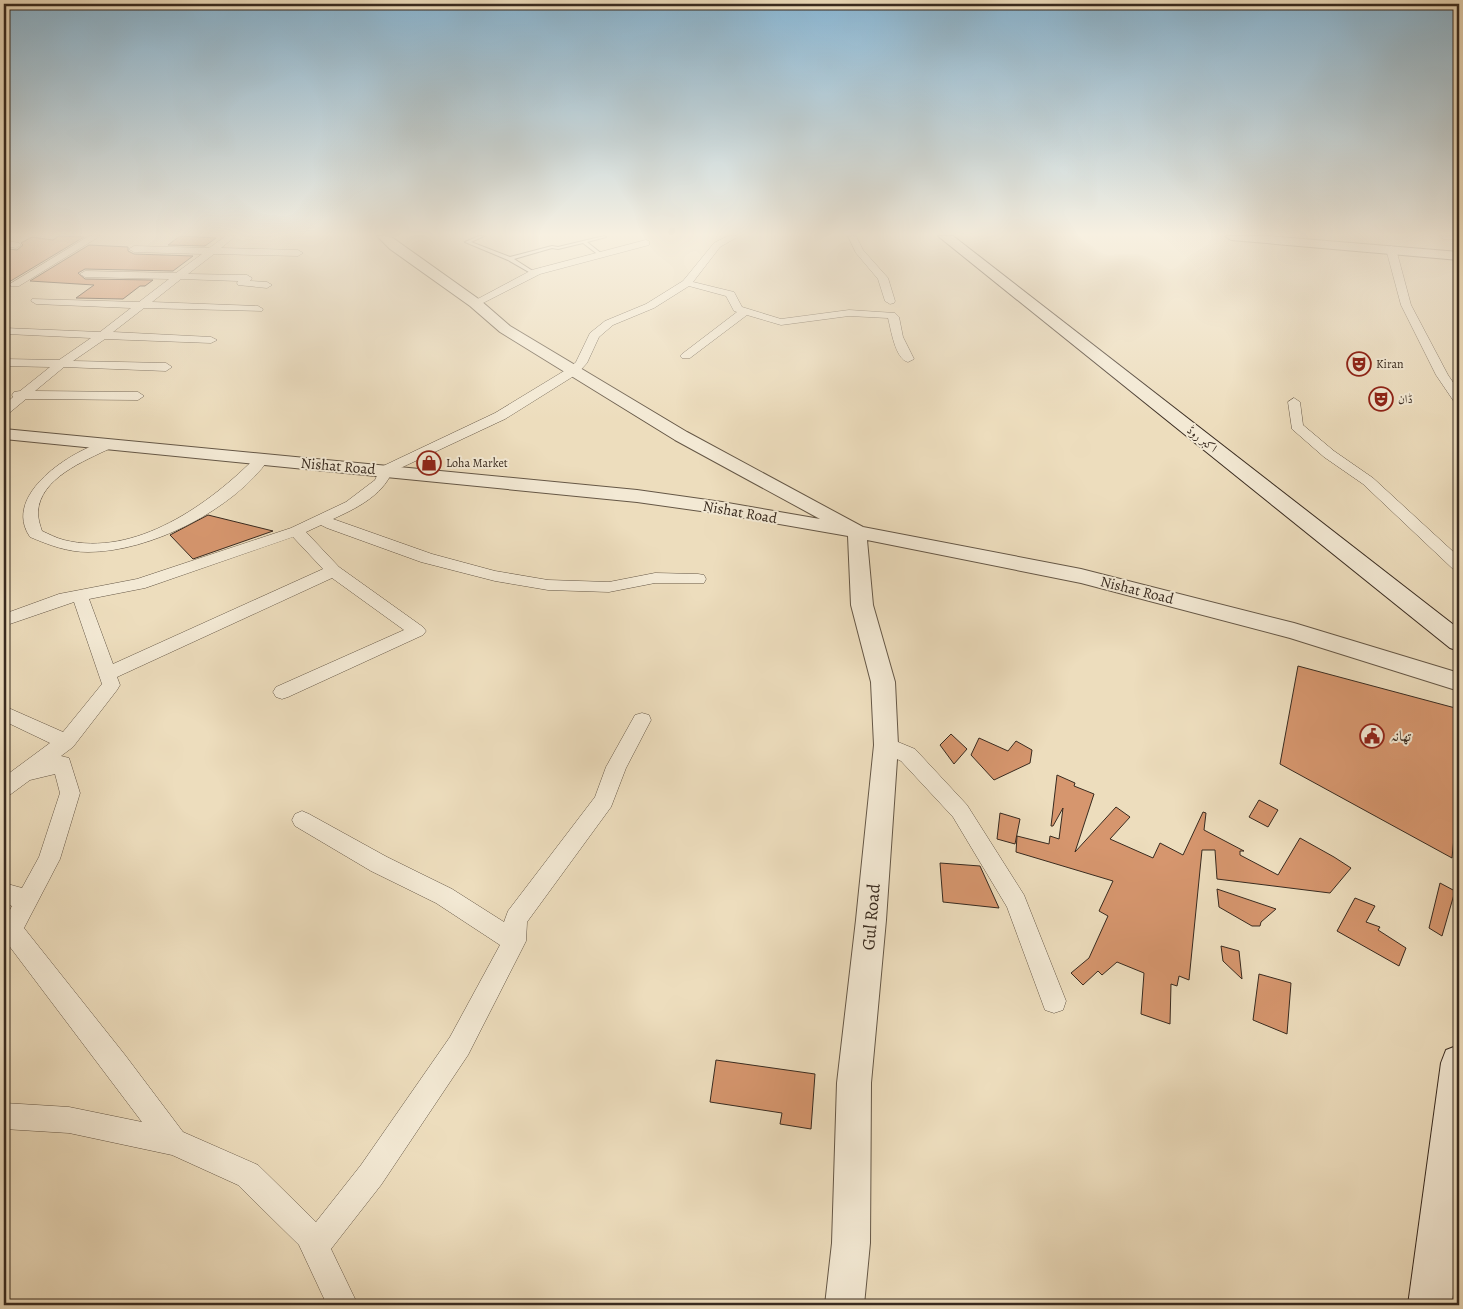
<svg xmlns="http://www.w3.org/2000/svg" width="1463" height="1309" font-family="Alegreya,Amiri,serif">
<rect width="100%" height="100%" fill="#edddbd"/>
<filter id="stains"><feTurbulence type="fractalNoise" baseFrequency=".004" numOctaves="4"/><feColorMatrix values="0 0 0 0 .2 0 0 0 0 .09 0 0 0 0 .02 0 0 0 .5 -.17"/></filter>
<radialGradient id="worn" r=".72"><stop offset=".6" stop-color="#630" stop-opacity="0"/><stop offset="1" stop-color="#630" stop-opacity=".3"/></radialGradient>
<g fill="#d6966e" stroke="#382a1f">
<polygon points="59,236 84,237 9,282 10,287 4,291 4,251 9,249 17,250 23,245 21,243 32,237 53,240"/>
<polygon points="180,236 216,238 205,246 168,245"/>
<polygon points="89,245 128,247 128,251 134,254 193,256 173,271 85,269 78,273 85,279 153,280 145,286 140,286 123,299 76,298 94,285 30,281"/>
<polygon points="208,515 273,531 193,559 170,535"/>
<polygon points="1298,666 1459,709 1459,786 1452,858 1280,764"/>
<polygon points="951,734 967,749 954,764 940,745"/>
<polygon points="979,738 1008,751 1016,741 1032,750 1030,763 994,780 971,755"/>
<polygon points="1057,775 1075,783 1074,786 1094,794 1075,852 1116,807 1130,817 1110,839 1153,858 1160,843 1183,855 1203,812 1206,813 1204,830 1244,851 1240,851 1240,855 1278,875 1300,838 1334,857 1351,868 1330,893 1217,879 1215,850 1202,850 1189,980 1179,976 1177,986 1171,984 1170,1024 1141,1014 1144,973 1117,962 1102,975 1098,971 1083,985 1071,973 1089,958 1108,916 1099,911 1113,881 1016,852 1017,836 1049,844 1050,836 1059,839 1063,808 1053,826 1051,826"/>
<polygon points="1259,800 1278,810 1268,827 1249,817"/>
<polygon points="1000,813 1020,819 1015,844 997,839"/>
<polygon points="940,863 980,866 999,908 943,902"/>
<polygon points="1440,883 1455,891 1442,936 1429,928"/>
<polygon points="1217,889 1276,909 1261,922 1260,926 1252,926 1219,907"/>
<polygon points="1355,898 1375,906 1366,922 1380,927 1378,930 1406,948 1399,966 1337,931"/>
<polygon points="1221,946 1239,951 1242,979 1223,961"/>
<polygon points="1259,974 1291,983 1287,1034 1253,1020"/>
<polygon points="716,1060 815,1074 811,1129 780,1124 782,1113 710,1102"/>
</g>
<g fill="none" stroke-linecap="round" stroke-linejoin="round">
<g stroke="#655746" stroke-width="2">
<polygon id="service" points="479,236 484,236 471,242 510,257 552,246 558,247 604,236 606,237 587,242 602,254 602,255 600,256 583,243 558,249 552,248 514,259 536,273 536,275 534,275 508,260 465,242"/>
</g>
<g stroke="#655746" stroke-width="1">
<g id="minor">
<polygon points="89,236 100,236 19,286 11,286 10,284"/>
<polygon points="226,236 236,236 221,248 298,250 303,253 298,256 214,254 188,274 247,275 252,278 250,281 267,282 272,285 267,288 238,285 237,283 238,281 181,279 152,302 258,306 263,309 262,311 144,308 113,332 211,337 217,340 211,343 105,339 73,361 166,363 172,367 166,371 64,367 35,391 138,392 144,396 138,400 26,399 8,414 4,415 4,405 13,397 12,395 14,392 20,391 50,367 4,366 4,359 59,360 91,338 7,334 4,334 4,328 100,332 131,308 36,304 31,301 32,299 139,302 169,279 85,277 80,274 85,271 176,273 202,254 134,252 129,249 134,246 209,248"/>
<path d="M728 236H739L720 247 693 282 734 292 742 307 781 319 849 310 895 313 899 317 903 337 914 359 908 362C895 359 891 329 888 318L849 316 781 325 747 315 690 358H682L680 356 682 354 737 312 734 311 726 296 689 286 654 308 613 325 599 337 587 363 577 374 505 419 392 472C382 496 355 509 333 519L432 554 495 571 548 580 609 582 655 573 698 574 704 575 706 579 704 583H655L609 592 548 590 495 581 421 562 327 528 321 525 306 532 339 567 423 627 426 631 423 635 288 697 282 699 276 697 273 692 276 687 404 630 332 578 117 677 120 685 117 690 73 747 61 756 69 758 80 793 60 859 24 928 125 1055 183 1132 258 1165 316 1222 361 1165 450 1037 500 945 436 903 371 871 295 826 292 820 295 814 302 811 309 814 387 857 452 889 504 922 508 911 595 797 606 767 635 715 642 713 649 715 651 720 626 768 611 807 527 922 526 941 522 949 468 1055 381 1185 331 1249 358 1305H327L299 1245 238 1185 172 1155 69 1133 4 1129V1103L69 1107 142 1122 4 939V921L12 906 4 903V883L22 888 39 857 60 793 55 774 30 780 11 794 4 796V777L50 743 4 721V706L63 732 102 684 74 602 4 626V614L59 594 137 579 291 528 346 502 375 480 381 467 495 413 569 368 576 362 590 333 605 321 646 304 683 281 714 243ZM293 537 323 569 113 664 89 599 145 588Z"/>
<polygon points="848,236 856,236 863,250 888,278 895,301 894,303 890,304 885,301 878,279 856,253"/>
<polygon points="1439,236 1459,236 1459,239 1444,239"/>
<polygon points="4,240 19,243 21,245 16,248 4,246"/>
<polygon points="646,240 649,241 649,245 540,274 479,305 475,306 470,303 532,270"/>
<polygon points="1391,246 1396,249 1411,305 1448,375 1459,391 1459,404 1455,403 1436,375 1401,305 1386,249"/>
<polygon points="1294,398 1300,402 1303,425 1334,451 1373,478 1459,557 1459,570 1453,569 1363,484 1324,457 1292,429 1288,402"/>
<path d="M106 441 113 445 111 448C84 461 40 478 38 512 38 519 40 525 42 531 49 534 56 538 64 540 135 558 210 504 257 456H267L269 459C233 510 150 552 88 552 67 552 49 545 30 537 1 495 72 450 106 441Z"/>
<polygon points="886,737 915,749 967,805 1024,895 1066,1001 1063,1010 1054,1013 1045,1010 1007,907 953,817 901,761 879,750 876,745 879,740"/>
</g>
</g>
<g stroke="#655746" stroke-width="2">
<g id="tertiary">
<polygon points="377,236 390,236 480,300 510,326 687,432 863,527 1081,569 1294,623 1459,673 1459,691 1290,638 1081,583 867,540 873,605 895,682 898,745 886,920 871,1083 870,1243 864,1305 825,1305 832,1243 837,1083 856,920 874,745 871,682 851,605 848,536 722,514 637,502 4,439 4,429 637,490 722,502 820,519 675,440 500,332 470,306 390,249"/>
<polygon points="1225,236 1268,236 1459,252 1459,260 1231,240"/>
</g>
</g>
<g stroke="#382a1f" stroke-width="2">
<g id="secondary">
<polygon points="938,236 953,236 1459,629 1459,651 1450,648"/>
<polygon points="1459,1045 1459,1233 1452,1305 1408,1305 1441,1063 1446,1050"/>
</g>
</g>
<use href="#service" fill="#f3e9d4" fill-rule="evenodd"/>
<use href="#minor" fill="#f3e9d4" fill-rule="evenodd"/>
<use href="#tertiary" fill="#f3e9d4" fill-rule="evenodd"/>
<use href="#secondary" fill="#f3e9d4" fill-rule="evenodd"/>
</g>
<linearGradient id="sky" x2="0" y2="1"><stop stop-color="#89b7d5"/><stop offset="0.56" stop-color="#f7f0e1"/><stop offset="1" stop-color="#f7f0e1" stop-opacity="0"/></linearGradient>
<rect width="1463" height="419" fill="url(#sky)"/>
<defs>
<g id="theatre-ring" transform="scale(1.25)"><circle r="9.5" fill="#f3e9d4" stroke="#8f2418" stroke-width="1.5"/><path d="M-5-5.5Q0-4 5-5.5V0Q5 5 0 6Q-5 5-5 0ZM-3.3-2.5H-1v1.5H-3.3ZM1-2.5H3.3v1.5H1ZM-2.8 1Q0 5.5 2.8 1Z" fill="#8f2418"/></g>
<g id="shop-ring" transform="scale(1.25)"><circle r="9.5" fill="#f3e9d4" stroke="#8f2418" stroke-width="1.5"/><path d="M-5-2.5h2.3a2.7 3.5 0 0 1 5.4 0H5L5.5 6h-11ZM-1.5-2.5h3a1.5 2.3 0 0 0-3 0Z" fill="#8f2418"/></g>
<g id="civic-ring" transform="scale(1.25)"><circle r="9.5" fill="#f3e9d4" stroke="#8f2418" stroke-width="1.5"/><path d="M-.6-6.5H3V-4.5H.6V-3L4-1V1h2V6H-6V1h2V-1L-.6-3ZM-1.2 2.5V6h2.4V2.5Z" fill="#8f2418"/></g>
</defs>
<g fill-rule="evenodd">
<use href="#theatre-ring" x="1359" y="364"/>
<use href="#theatre-ring" x="1381" y="399"/>
<use href="#shop-ring" x="429" y="463"/>
<use href="#civic-ring" x="1372" y="736"/>
</g>
<g text-anchor="middle" stroke-width="4" stroke-linejoin="round" paint-order="stroke">
<g font-size="12" fill="#382a1f" stroke="#f3e9d4" text-anchor="start">
<text x="1376" y="368">Kiran</text>
<text x="1398" y="403">ڈان</text>
<text x="446" y="467">Loha Market</text>
</g>
<g font-size="12" fill="#382a1f" stroke="#f3e9d4">
<text transform="translate(1202 439) rotate(38)" y="4">اکبر روڈ</text>
</g>
<g font-size="15" fill="#382a1f" stroke="#f3e9d4">
<text transform="translate(338 466) rotate(5)" y="5">Nishat Road</text>
<text transform="translate(740 512) rotate(10)" y="5">Nishat Road</text>
<text transform="translate(1137 590) rotate(14)" y="5">Nishat Road</text>
</g>
<g font-size="15" fill="#382a1f" stroke="#f3e9d4" text-anchor="start">
<text x="1390" y="741">تھانہ</text>
</g>
<g font-size="18" fill="#382a1f" stroke="#f3e9d4">
<text transform="translate(871 917) rotate(-85)" y="6">Gul Road</text>
</g>
</g>
<rect width="1463" height="1309" fill="none" stroke="#edddbd" stroke-width="20"/>
<rect x="5" y="5" width="1453" height="1299" fill="none" stroke="#382a1f" stroke-width="2.5"/>
<rect x="10" y="10" width="1443" height="1289" fill="none" stroke="#382a1f"/>
<rect width="100%" height="100%" filter="url(#stains)"/>
<rect width="100%" height="100%" fill="url(#worn)"/>
</svg>
